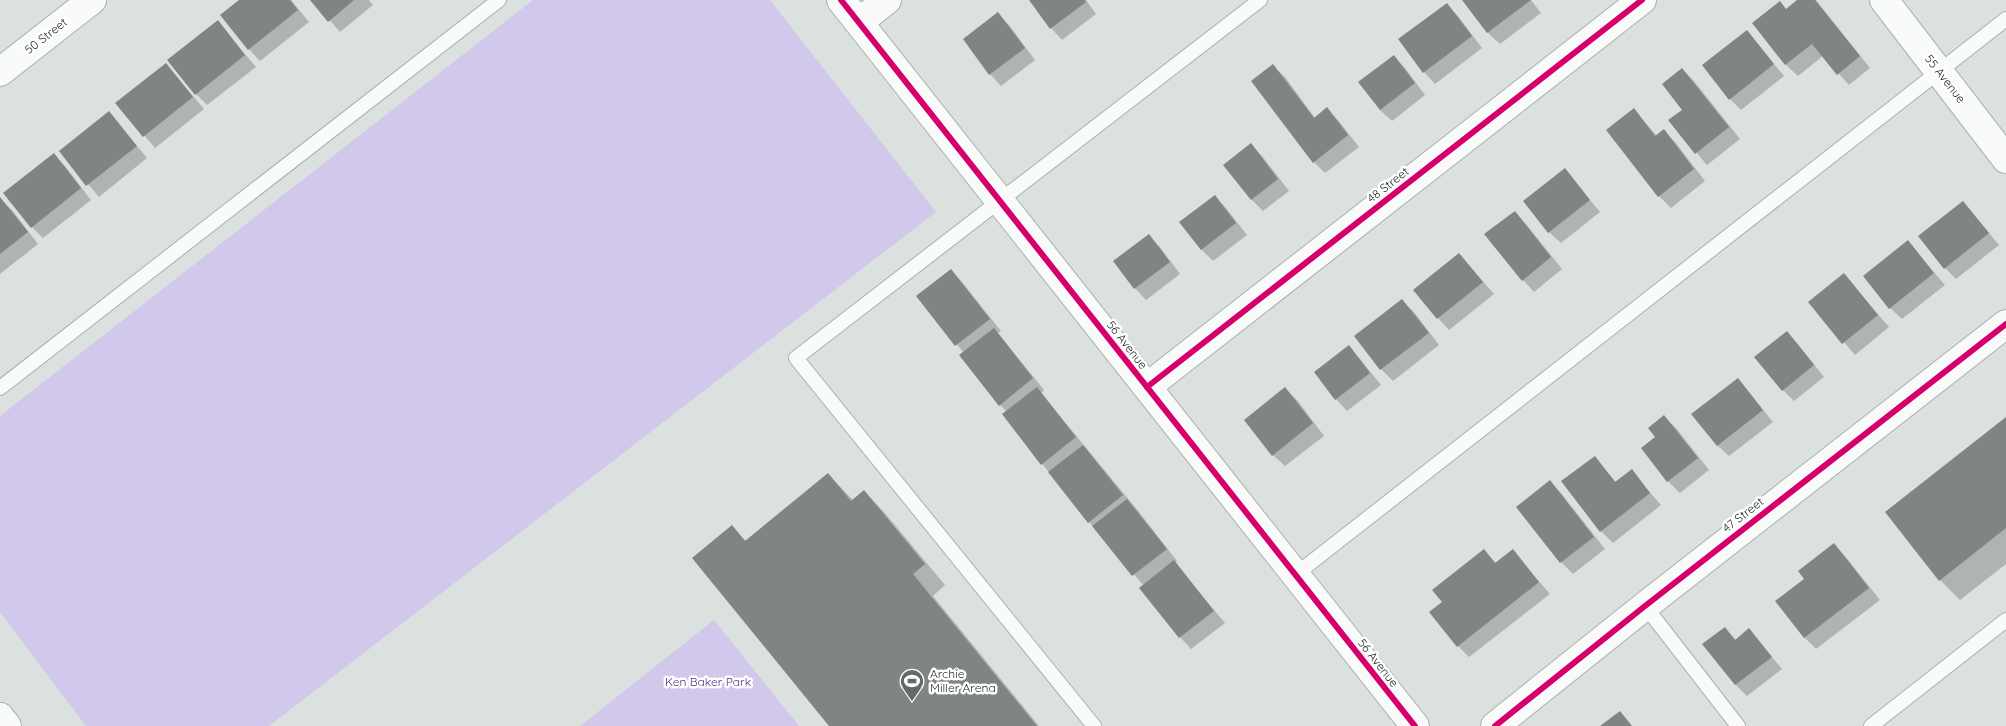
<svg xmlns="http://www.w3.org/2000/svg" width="2006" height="726" font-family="Quicksand,sans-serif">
<rect width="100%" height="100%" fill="#dae1de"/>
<g fill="#d2c8ec">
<polygon points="533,0 770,0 936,212 269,726 86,726 0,612 0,416"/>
<polygon points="714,620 799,726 580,726"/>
</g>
<g fill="#0003">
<polygon points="241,0 291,0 309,22 260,61 249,49"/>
<polygon points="312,0 369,0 373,5 340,32"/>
<polygon points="1031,0 1086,0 1096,14 1062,40 1051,28"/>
<polygon points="1463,0 1531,0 1541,13 1500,44 1488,33"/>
<polygon points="1799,0 1816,0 1870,68 1849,85 1823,56 1798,76 1786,65 1754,23 1780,3 1787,10"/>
<polygon points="1447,5 1458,16 1482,48 1435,84 1424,72"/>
<polygon points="998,14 1009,25 1035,60 1001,86 990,74"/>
<polygon points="218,22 256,67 207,105 196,94"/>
<polygon points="1747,31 1784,76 1741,110 1730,99"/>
<polygon points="1394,57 1405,68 1425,95 1392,121 1380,110"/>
<polygon points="166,64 204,109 155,148 117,103"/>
<polygon points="1273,66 1285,77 1315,118 1327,109 1338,120 1359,147 1325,173 1314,162"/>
<polygon points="1682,69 1694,81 1740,139 1707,165 1670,121 1684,110"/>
<polygon points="1634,110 1657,136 1664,131 1675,142 1705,181 1671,208 1659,196 1608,130"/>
<polygon points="109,113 147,158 99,197 61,152"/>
<polygon points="1251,145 1262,156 1289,191 1263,211 1252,200"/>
<polygon points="54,155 65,166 91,200 43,238 32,227"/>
<polygon points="1565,170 1600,212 1561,243 1549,232"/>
<polygon points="1215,197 1226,208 1247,235 1213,261 1201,249"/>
<polygon points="0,199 12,210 38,244 0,274"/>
<polygon points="1963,202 1999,245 1956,279 1945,268"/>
<polygon points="1514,213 1526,224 1562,269 1534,292 1523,280"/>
<polygon points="1148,236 1160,247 1180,274 1146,300 1135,288"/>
<polygon points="1908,242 1945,285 1902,319 1890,308"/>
<polygon points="1459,254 1494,294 1449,330 1438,318"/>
<polygon points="951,270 962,282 1001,331 998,333 1044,390 1041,393 1139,512 1177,561 1175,563 1225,623 1191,649 1180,637 1141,588 1144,586 1089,522 1003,415 1007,412 1000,405 964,353 917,296"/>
<polygon points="1844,275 1889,327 1855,355 1810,302"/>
<polygon points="1402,301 1414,312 1439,345 1393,381 1381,369 1356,337"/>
<polygon points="1787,332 1798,344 1824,377 1794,401 1783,390"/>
<polygon points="1349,347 1360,359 1381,385 1347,411 1336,399"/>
<polygon points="1738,379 1773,422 1729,456 1717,445"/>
<polygon points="1285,389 1297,400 1324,436 1285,466 1273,455"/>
<polygon points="1664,417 1676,428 1709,470 1680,493 1668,481 1643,448 1657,437"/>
<polygon points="2006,419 2006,564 1960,600 1940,580"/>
<polygon points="1595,458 1616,482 1631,471 1661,505 1613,543 1601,531 1563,482"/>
<polygon points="828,474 853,500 864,491 884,512 945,585 933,596 1039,726 831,726 732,527 746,541"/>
<polygon points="1550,482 1561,493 1605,549 1573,574 1561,562 1518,507"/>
<polygon points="1834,545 1845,556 1880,600 1816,649 1805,638 1777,602 1806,579"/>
<polygon points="1484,551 1496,563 1512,551 1550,594 1469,657 1458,646"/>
<polygon points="1724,628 1736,640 1749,630 1782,669 1747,696 1736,685 1704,644"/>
</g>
<g fill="#7f8582">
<polygon points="239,0 290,0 298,10 248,50 220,15"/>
<polygon points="310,0 354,0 328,22"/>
<polygon points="1029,0 1085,0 1086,2 1050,29"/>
<polygon points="1462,0 1531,0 1487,33"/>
<polygon points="1797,0 1815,0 1860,56 1837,75 1812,44 1785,65 1752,23 1780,1 1786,9"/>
<polygon points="1447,3 1472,36 1423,73 1398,39"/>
<polygon points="998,12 1025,48 989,75 963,39"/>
<polygon points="218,20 245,55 195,95 167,60"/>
<polygon points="1747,30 1774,64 1729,100 1702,65"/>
<polygon points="1394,55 1415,83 1380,110 1358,82"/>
<polygon points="166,63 193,97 143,137 115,103"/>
<polygon points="1273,64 1314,118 1327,107 1348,135 1313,163 1251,81"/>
<polygon points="1682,68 1729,127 1695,154 1668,120 1682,110 1662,84"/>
<polygon points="1634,108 1655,136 1664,129 1694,169 1658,197 1606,130"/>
<polygon points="109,111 137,146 86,186 59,151"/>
<polygon points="1251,143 1278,179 1251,200 1223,165"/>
<polygon points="54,153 81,188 31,228 3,193"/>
<polygon points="1565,168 1590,200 1548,233 1523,201"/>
<polygon points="1215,195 1236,223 1201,250 1179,222"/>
<polygon points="0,197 28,232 0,254"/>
<polygon points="1963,201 1989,233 1944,269 1918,236"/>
<polygon points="1515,211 1551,257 1522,281 1484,234"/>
<polygon points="1149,234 1170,262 1134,289 1113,261"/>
<polygon points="1908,240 1934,273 1889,309 1863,276"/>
<polygon points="1459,253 1483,282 1437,319 1413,290"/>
<polygon points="951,269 990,319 955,346 916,296"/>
<polygon points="1844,273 1878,315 1842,344 1808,302"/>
<polygon points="1402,299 1429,333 1380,370 1354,336"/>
<polygon points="994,328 1033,378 999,406 959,355"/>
<polygon points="1787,331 1814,365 1782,391 1754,357"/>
<polygon points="1349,345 1370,373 1335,400 1314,372"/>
<polygon points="1738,378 1763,410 1717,446 1691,414"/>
<polygon points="1037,387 1076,437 1041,465 1002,414"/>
<polygon points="1285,387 1313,423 1272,456 1244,420"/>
<polygon points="1664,415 1698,458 1667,482 1641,448 1655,437 1648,428"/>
<polygon points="2006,417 2006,528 1939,581 1885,512"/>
<polygon points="1083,445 1123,495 1088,523 1048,472"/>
<polygon points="1595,456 1615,482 1632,469 1650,493 1600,532 1561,481"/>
<polygon points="828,473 851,501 864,490 925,564 913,574 1037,726 829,726 692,558 732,525 745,541"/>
<polygon points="1550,480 1594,537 1560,563 1516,507"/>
<polygon points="1127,499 1167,549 1132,576 1092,526"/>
<polygon points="1834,543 1869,588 1804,638 1775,601 1804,579 1798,571"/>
<polygon points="1484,549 1495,563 1513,549 1539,582 1457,647 1429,612 1442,602 1432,590"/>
<polygon points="1174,560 1214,611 1179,638 1139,588"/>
<polygon points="1725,627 1735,640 1749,628 1772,657 1735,685 1702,644"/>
<polygon points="1620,711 1632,726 1600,726"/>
</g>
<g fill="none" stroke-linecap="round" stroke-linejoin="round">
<g stroke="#abb0ae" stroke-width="16">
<g id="service">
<polyline points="0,388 499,0"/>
<polyline points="1295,575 2006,19"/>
<polyline points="1645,606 1738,726"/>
<polyline points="1094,726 796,358 1260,0"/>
<polyline points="1871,726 2006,620"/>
</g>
</g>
<g stroke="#abb0ae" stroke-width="30">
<g id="minor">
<polyline points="841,0 1415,726"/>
<polyline points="859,22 887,0"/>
<polyline points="1147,387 1642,0"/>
<polyline points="0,717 7,726"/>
</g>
</g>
<g stroke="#abb0ae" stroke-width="30">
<g id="tertiary">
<polyline points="1884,0 2006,159"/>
<polyline points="0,72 92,0"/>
<polyline points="1495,726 1645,606 2006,324"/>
</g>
</g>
<use href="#service" stroke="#f9fafa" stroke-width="14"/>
<use href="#minor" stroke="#f9fafa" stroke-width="28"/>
<use href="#tertiary" stroke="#f9fafa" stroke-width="28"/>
<g stroke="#fff" stroke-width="9">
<g id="cycleway">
<polyline points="841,0 1415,726"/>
<polyline points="1147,387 1642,0"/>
<polyline points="1495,726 1645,606 2006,324"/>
</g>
</g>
<use href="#cycleway" stroke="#d6006c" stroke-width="6"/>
</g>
<defs>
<g id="stadium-pin" transform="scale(1.25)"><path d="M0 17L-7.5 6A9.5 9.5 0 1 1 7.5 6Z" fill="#646a68" stroke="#fff"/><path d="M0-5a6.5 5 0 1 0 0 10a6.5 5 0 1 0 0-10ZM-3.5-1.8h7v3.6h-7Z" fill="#fff"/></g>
</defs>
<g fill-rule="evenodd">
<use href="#stadium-pin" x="912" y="681"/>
</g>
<g text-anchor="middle" stroke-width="5" stroke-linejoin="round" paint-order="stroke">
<g font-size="12" fill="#252a28" stroke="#fff">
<text transform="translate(46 36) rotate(-38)" y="4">50 Street</text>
<text transform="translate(1945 79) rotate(52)" y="4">55 Avenue</text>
<text transform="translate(1388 185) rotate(-38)" y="4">48 Street</text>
<text transform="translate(1127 345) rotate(52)" y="4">56 Avenue</text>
<text transform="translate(1743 515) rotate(-38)" y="4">47 Street</text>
<text transform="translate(1378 663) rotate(52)" y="4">56 Avenue</text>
</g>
<g font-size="12" fill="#252a28" stroke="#fff" text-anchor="start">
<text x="930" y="678">Archie<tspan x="930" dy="14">Miller Arena</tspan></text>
</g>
<g font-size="12" fill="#572f88" stroke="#fff">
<text x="708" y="686">Ken Baker Park</text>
</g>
</g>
</svg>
